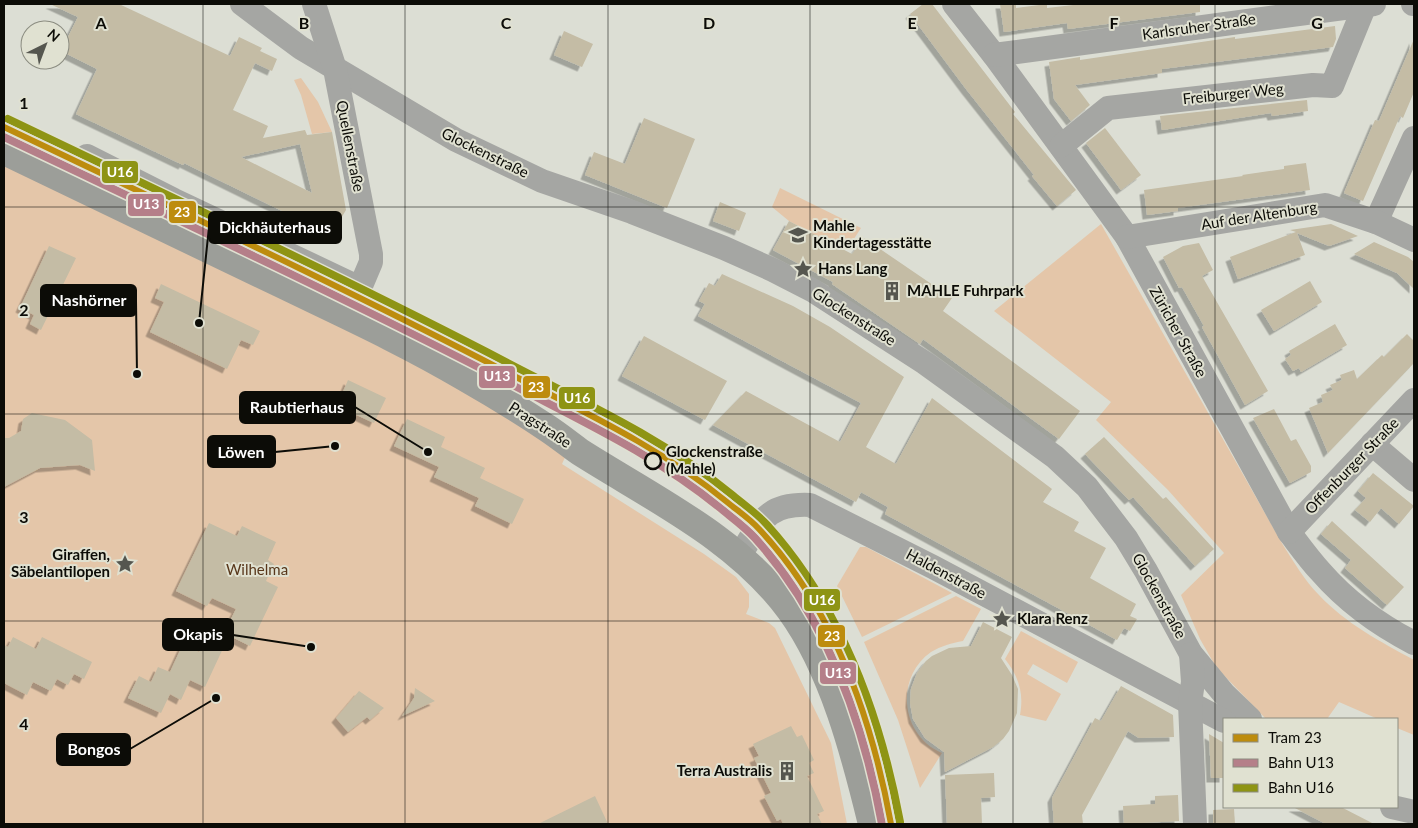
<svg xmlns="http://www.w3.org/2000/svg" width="1418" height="828" font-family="Lato,sans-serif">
<defs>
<filter id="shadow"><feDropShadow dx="-4.5" dy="4.5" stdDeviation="0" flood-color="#0004"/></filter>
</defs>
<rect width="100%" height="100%" fill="#dcded4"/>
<g fill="#e4c6a9">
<polygon points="301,78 318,102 332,132 312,134 301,95 294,80"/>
<polygon points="4,164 297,305 438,376 567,453 562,464 704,554 736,577 749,594 749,607 746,614 769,623 775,628 831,743 847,824 4,824"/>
<polygon points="780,188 861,228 848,248 842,249 789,221 772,207"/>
<path d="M1101 224 1283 545C1294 562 1304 580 1319 595 1345 623 1381 642 1414 660V735L1397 728V719H1378L1339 702 1327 719H1266L1216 667 1200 639 1181 595 1224 553 1168 490 1096 420 1111 402 994 311Z"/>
<polygon points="860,547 866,547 952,593 862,637 837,586"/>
<path d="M956 596 981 609 963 641C952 643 941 646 931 652 894 678 901 736 942 753L920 788 898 720 864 642Z"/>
<path d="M1021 631 1078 662 1067 683 1033 664 1027 674 1061 694 1046 721 1020 715C1024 693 1019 677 1005 659Z"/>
</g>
<g fill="#c4bca5" fill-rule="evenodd" filter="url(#shadow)">
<path d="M50 4H119L230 56 239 37 262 48 260 51 277 59 272 71 255 63 233 110 268 126 263 138 305 130 307 135 332 132 346 210 331 235 184 163 183 165 76 114 97 69 65 53 68 47 64 45 78 17ZM300 144 312 193 241 157Z"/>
<polygon points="923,4 932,4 1015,112 1013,114 1076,190 1057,206 1032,176 1034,175 966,89 910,14"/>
<polygon points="1000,4 1016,4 1016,8 1047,4 1047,8 1082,4 1200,4 1200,12 1068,29 1067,23 1004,32"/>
<polygon points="1335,26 1336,39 1333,47 1162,69 1162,73 1075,85 1090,105 1071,121 1054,99 1049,62 1080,57 1080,60 1235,37 1235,39"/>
<polygon points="564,31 593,44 582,67 554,55"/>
<polygon points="1414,39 1414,92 1403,118 1400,116 1363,201 1344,193 1375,120 1379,121"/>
<polygon points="1307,100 1308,111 1272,116 1271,113 1162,130 1160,116"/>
<polygon points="644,118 695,139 667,208 585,175 594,152 625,164"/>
<polygon points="1105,128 1141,175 1121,190 1086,143"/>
<polygon points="1306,163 1310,190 1178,208 1178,211 1147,215 1144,190 1243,176 1242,175 1284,169 1284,166"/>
<polygon points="720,202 746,213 739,231 713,221"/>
<polygon points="789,221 852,254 864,238 952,298 943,311 1080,411 1059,439 923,339 920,344 832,284 833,282 773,250"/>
<polygon points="1331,224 1358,236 1329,246 1297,233 1305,255 1238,279 1230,257 1296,232 1290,230"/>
<polygon points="1374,242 1408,257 1414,262 1414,289 1397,273 1354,254"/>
<polygon points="1199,243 1213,270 1202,276 1268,391 1245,405 1202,327 1204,326 1182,287 1179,288 1163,257 1183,246"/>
<polygon points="49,246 76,258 41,330 30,324 34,315 20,308"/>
<polygon points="722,274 793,306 830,327 904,377 866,447 896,464 932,398 1052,489 1043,502 1079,522 1074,531 1106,548 1090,578 1136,604 1130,616 1137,619 1130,631 1124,628 1117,640 885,514 888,507 861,492 856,502 713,425 746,391 840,442 861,403 698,316 705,304 699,301 709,283 715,286"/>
<polygon points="1310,281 1322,302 1274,331 1261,310"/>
<polygon points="161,284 260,331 253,345 241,340 227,369 150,332 164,302 155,298"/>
<polygon points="1335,324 1347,345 1301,372 1299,368 1293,371 1285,359 1291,355 1289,351"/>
<polygon points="1407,334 1414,341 1414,363 1328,453 1309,408 1323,402 1321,395 1333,390 1330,385 1342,380 1340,375 1354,370 1357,379 1382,355 1384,357"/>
<polygon points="644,336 727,381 705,420 622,376"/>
<polygon points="348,380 386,398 374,423 337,406"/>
<polygon points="1274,409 1291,441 1296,439 1311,466 1311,472 1290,483 1253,418"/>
<polygon points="32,413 65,420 92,440 95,471 80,465 40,468 4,487 4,438 9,438 21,431 23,419"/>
<polygon points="407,419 445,437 441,447 485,468 480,478 524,499 512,524 475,506 479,498 434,477 439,467 394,446"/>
<polygon points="1104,437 1163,499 1166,497 1214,549 1195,566 1133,497 1129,500 1085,454"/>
<polygon points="1373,473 1414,506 1399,524 1381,508 1370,522 1355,510 1366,498 1358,491"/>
<polygon points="1332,521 1404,587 1387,605 1345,568 1351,560 1321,534"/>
<polygon points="209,523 237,536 242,526 276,542 268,560 274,564 266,581 278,587 250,646 224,633 236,609 212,598 207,606 176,591"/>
<polygon points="983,622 1012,637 1001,658 1012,675 1018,689 1017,713 1009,731 1003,739 993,747 945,772 944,752 925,738 913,719 910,703 911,689 917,673 926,661 932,656 949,648 971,646"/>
<polygon points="207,633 226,642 205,687 190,680 181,700 170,694 161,713 128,698 139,676 151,682 158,667 170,672 183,644 199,652"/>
<polygon points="13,637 36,649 42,637 92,662 84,679 74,674 68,685 57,679 51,691 33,682 27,695 4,683 4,645 8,647"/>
<polygon points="1121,686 1173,715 1174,737 1139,738 1128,731 1082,815 1083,824 1054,824 1052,798 1095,718 1101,721"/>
<polygon points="415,688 435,701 402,716 414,698"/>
<polygon points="359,691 384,708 370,720 367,717 348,732 336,718"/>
<polygon points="791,726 797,737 802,735 814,760 809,763 814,773 807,776 824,811 817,814 822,824 783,824 781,819 777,821 764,796 771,793 754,758 759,756 753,744"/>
<polygon points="1209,734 1224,743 1224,778 1211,778"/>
<polygon points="994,773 995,797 981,798 982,824 947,824 945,775"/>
<polygon points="1178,795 1179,821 1124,824 1123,806 1155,804 1155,796"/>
<polygon points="595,796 608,824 538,824"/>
<polygon points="1293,807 1341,807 1374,824 1326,824"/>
<polygon points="1234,809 1235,824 1213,824 1213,810"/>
</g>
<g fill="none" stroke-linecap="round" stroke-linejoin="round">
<g stroke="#a5a6a3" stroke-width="24">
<polyline points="242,4 301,48 456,140 542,181 632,212 724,248 773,270 812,290 925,363 1055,457 1087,487 1126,538 1146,571 1191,654 1224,694 1250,719"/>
<path d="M954 4 994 55 1127 237 1289 532C1299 545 1309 559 1320 571 1346 601 1379 625 1414 643"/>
<polyline points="1413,4 1414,4"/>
<polyline points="994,55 1374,4"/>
<polyline points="1061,146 1108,108 1313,85 1332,86 1365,5"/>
<polyline points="87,156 174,200 360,288 371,262 371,254 335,69 314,4"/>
<polyline points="1376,222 1414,138"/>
<polyline points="1127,237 1325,205 1376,222 1414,240"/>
<polyline points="1372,444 1414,480"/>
<polyline points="1289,532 1414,400"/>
<path d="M740 555C761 522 766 503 810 505L933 567 1224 721"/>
<polyline points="1191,654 1193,682 1190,703 1195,824"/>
<polyline points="1392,807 1414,812"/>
</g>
<path stroke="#9c9e99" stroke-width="28" d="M4 151C95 195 187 239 279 283 341 313 405 342 464 377 492 393 520 410 547 428 559 436 569 444 580 452 654 499 737 538 790 610 833 669 855 754 872 824"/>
<g stroke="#e0e1d1" stroke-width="11">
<path id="rail-1" d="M4 137C176 219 348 299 517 387 586 423 658 457 719 507 731 517 744 526 755 538 826 617 863 720 882 824"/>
</g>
<g stroke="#e0e1d1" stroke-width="11">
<path id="rail-2" d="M8 119C181 202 355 283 525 372 596 408 669 443 731 494 743 504 756 513 767 525 842 608 880 715 900 822"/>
</g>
<use href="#rail-1" stroke="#b57f89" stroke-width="8"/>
<use href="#rail-2" stroke="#8e9414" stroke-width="8"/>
<g stroke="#e0e1d1" stroke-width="10">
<path id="tram-1" d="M4 127C176 209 349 290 518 378 590 415 664 450 727 502 738 511 750 519 759 529 834 609 872 719 891 824"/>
</g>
<use href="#tram-1" stroke="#bd8c0e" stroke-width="6"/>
</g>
<path fill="none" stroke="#0c0c07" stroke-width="1" stroke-opacity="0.55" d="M203 4V824M405 4V824M608 4V824M810 4V824M1013 4V824M1215 4V824M4 207H1414M4 414H1414M4 621H1414"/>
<defs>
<g id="school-bare" transform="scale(1.5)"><path d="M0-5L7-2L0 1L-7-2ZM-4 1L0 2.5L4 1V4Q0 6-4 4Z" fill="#55564f" stroke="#e0e1d1" stroke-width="2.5" paint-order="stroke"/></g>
<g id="sight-bare" transform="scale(1.5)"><path d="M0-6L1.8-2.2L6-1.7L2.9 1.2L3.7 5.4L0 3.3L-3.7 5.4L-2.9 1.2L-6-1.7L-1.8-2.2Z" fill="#55564f" stroke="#e0e1d1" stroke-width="2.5" paint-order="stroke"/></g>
<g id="building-bare" transform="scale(1.5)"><path d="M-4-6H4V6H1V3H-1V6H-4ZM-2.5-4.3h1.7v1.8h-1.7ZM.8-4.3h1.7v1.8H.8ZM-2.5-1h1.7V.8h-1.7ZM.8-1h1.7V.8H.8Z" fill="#55564f" stroke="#e0e1d1" stroke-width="2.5" paint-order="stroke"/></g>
</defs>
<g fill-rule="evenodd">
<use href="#school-bare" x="798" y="235"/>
<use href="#sight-bare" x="803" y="269"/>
<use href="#building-bare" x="892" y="291"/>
<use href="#sight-bare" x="125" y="564"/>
<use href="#sight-bare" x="1002" y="619"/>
<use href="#building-bare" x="787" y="771"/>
</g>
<circle fill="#e0e1d1" stroke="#0c0c07" stroke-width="2.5" cx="653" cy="461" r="8"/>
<g text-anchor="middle" stroke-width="4" stroke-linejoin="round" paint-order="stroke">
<g font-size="15" fill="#0c0c07" stroke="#e0e1d1">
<text transform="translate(1199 27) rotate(-8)" y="5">Karlsruher Straße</text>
<text transform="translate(1233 94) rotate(-6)" y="5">Freiburger Weg</text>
<text transform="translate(350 146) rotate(79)" y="5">Quellenstraße</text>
<text transform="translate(485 153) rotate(26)" y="5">Glockenstraße</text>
<text transform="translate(1259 216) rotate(-9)" y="5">Auf der Altenburg</text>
<text transform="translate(854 317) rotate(32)" y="5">Glockenstraße</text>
<text transform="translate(1178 332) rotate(61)" y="5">Züricher Straße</text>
<text transform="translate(540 425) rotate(33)" y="5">Pragstraße</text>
<text transform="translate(1352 466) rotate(-46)" y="5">Offenburger Straße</text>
<text transform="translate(946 574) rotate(28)" y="5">Haldenstraße</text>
<text transform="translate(1159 596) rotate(61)" y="5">Glockenstraße</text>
</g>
<g font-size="15" font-weight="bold" fill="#0c0c07" stroke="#e0e1d1" text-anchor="start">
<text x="813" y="231">Mahle<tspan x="813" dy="17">Kindertagesstätte</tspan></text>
<text x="818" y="274">Hans Lang</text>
<text x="907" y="296">MAHLE Fuhrpark</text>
<text x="110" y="560" text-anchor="end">Giraffen,<tspan x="110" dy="17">Säbelantilopen</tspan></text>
<text x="1017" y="624">Klara Renz</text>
<text x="772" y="776" text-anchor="end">Terra Australis</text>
</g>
<g font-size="15" font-weight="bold" fill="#0c0c07" stroke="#e0e1d1" text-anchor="start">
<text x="666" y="457">Glockenstraße<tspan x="666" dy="17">(Mahle)</tspan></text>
</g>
<g font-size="15" fill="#58371b" stroke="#e0e1d1">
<text x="257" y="575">Wilhelma</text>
</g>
</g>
<g font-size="16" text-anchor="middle" font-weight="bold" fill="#0c0c07" stroke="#e0e1d1" stroke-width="4" stroke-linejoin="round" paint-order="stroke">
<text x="101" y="29">A</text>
<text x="304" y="29">B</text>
<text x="506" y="29">C</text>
<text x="709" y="29">D</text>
<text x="912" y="29">E</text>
<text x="1114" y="29">F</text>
<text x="1317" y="29">G</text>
<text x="24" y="109">1</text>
<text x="24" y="316">2</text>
<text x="24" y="523">3</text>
<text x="24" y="730">4</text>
</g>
<path fill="none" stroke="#0c0c07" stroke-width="2" d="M199 323L209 227M137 374L136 301M428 452L355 407M335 446L275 452M311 647L233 635M216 698L130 749"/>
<g fill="#0c0c07" stroke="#e0e1d1" stroke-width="2">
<circle cx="199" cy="323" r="5"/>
<circle cx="137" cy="374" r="5"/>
<circle cx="428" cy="452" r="5"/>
<circle cx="335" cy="446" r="5"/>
<circle cx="311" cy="647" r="5"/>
<circle cx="216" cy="698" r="5"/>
</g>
<g fill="#0c0c07" stroke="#0c0c07" stroke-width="2">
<rect x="209" y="212" width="132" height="31" rx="5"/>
<rect x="41" y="285" width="95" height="31" rx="5"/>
<rect x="240" y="392" width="115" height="31" rx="5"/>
<rect x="208" y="436" width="67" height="31" rx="5"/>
<rect x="163" y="619" width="70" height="31" rx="5"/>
<rect x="57" y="734" width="73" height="31" rx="5"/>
</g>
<g font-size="16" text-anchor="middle" font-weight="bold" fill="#fff">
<text x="275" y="233">Dickhäuterhaus</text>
<text x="89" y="306">Nashörner</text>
<text x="297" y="413">Raubtierhaus</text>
<text x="241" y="458">Löwen</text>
<text x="198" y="640">Okapis</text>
<text x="94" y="755">Bongos</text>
</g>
<g stroke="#e0e1d1" stroke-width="2">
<rect x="101" y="160" width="38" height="24" rx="5" fill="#8e9414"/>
<rect x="127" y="193" width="38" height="24" rx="5" fill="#b57f89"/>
<rect x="168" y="200" width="29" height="24" rx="5" fill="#bd8c0e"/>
<rect x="478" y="365" width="38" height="24" rx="5" fill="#b57f89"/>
<rect x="522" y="375" width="29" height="24" rx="5" fill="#bd8c0e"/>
<rect x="558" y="386" width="38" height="24" rx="5" fill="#8e9414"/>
<rect x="803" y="588" width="38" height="24" rx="5" fill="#8e9414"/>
<rect x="817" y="624" width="29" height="24" rx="5" fill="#bd8c0e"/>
<rect x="819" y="661" width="38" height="24" rx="5" fill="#b57f89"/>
</g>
<g font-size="14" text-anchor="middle" font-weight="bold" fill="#fff">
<text x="120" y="177">U16</text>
<text x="146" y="209">U13</text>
<text x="182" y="217">23</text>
<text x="497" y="381">U13</text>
<text x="536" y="392">23</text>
<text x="577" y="403">U16</text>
<text x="822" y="605">U16</text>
<text x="832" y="641">23</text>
<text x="838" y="678">U13</text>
</g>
<rect width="1418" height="828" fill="none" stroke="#0c0c07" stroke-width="10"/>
<rect x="1223" y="718" width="175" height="90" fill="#e0e1d1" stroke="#8b8c80"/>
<rect x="1233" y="734" width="25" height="8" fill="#bd8c0e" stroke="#8b8c80"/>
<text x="1268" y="743" font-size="15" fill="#0c0c07">Tram 23</text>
<rect x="1233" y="759" width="25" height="8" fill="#b57f89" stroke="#8b8c80"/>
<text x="1268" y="768" font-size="15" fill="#0c0c07">Bahn U13</text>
<rect x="1233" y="784" width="25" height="8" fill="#8e9414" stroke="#8b8c80"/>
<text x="1268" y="793" font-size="15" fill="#0c0c07">Bahn U16</text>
<g transform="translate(45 45) rotate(42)"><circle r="24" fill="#e0e1d1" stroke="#8b8c80"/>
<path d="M0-4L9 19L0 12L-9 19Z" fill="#55564f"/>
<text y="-8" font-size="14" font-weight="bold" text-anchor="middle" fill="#0c0c07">N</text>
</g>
</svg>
